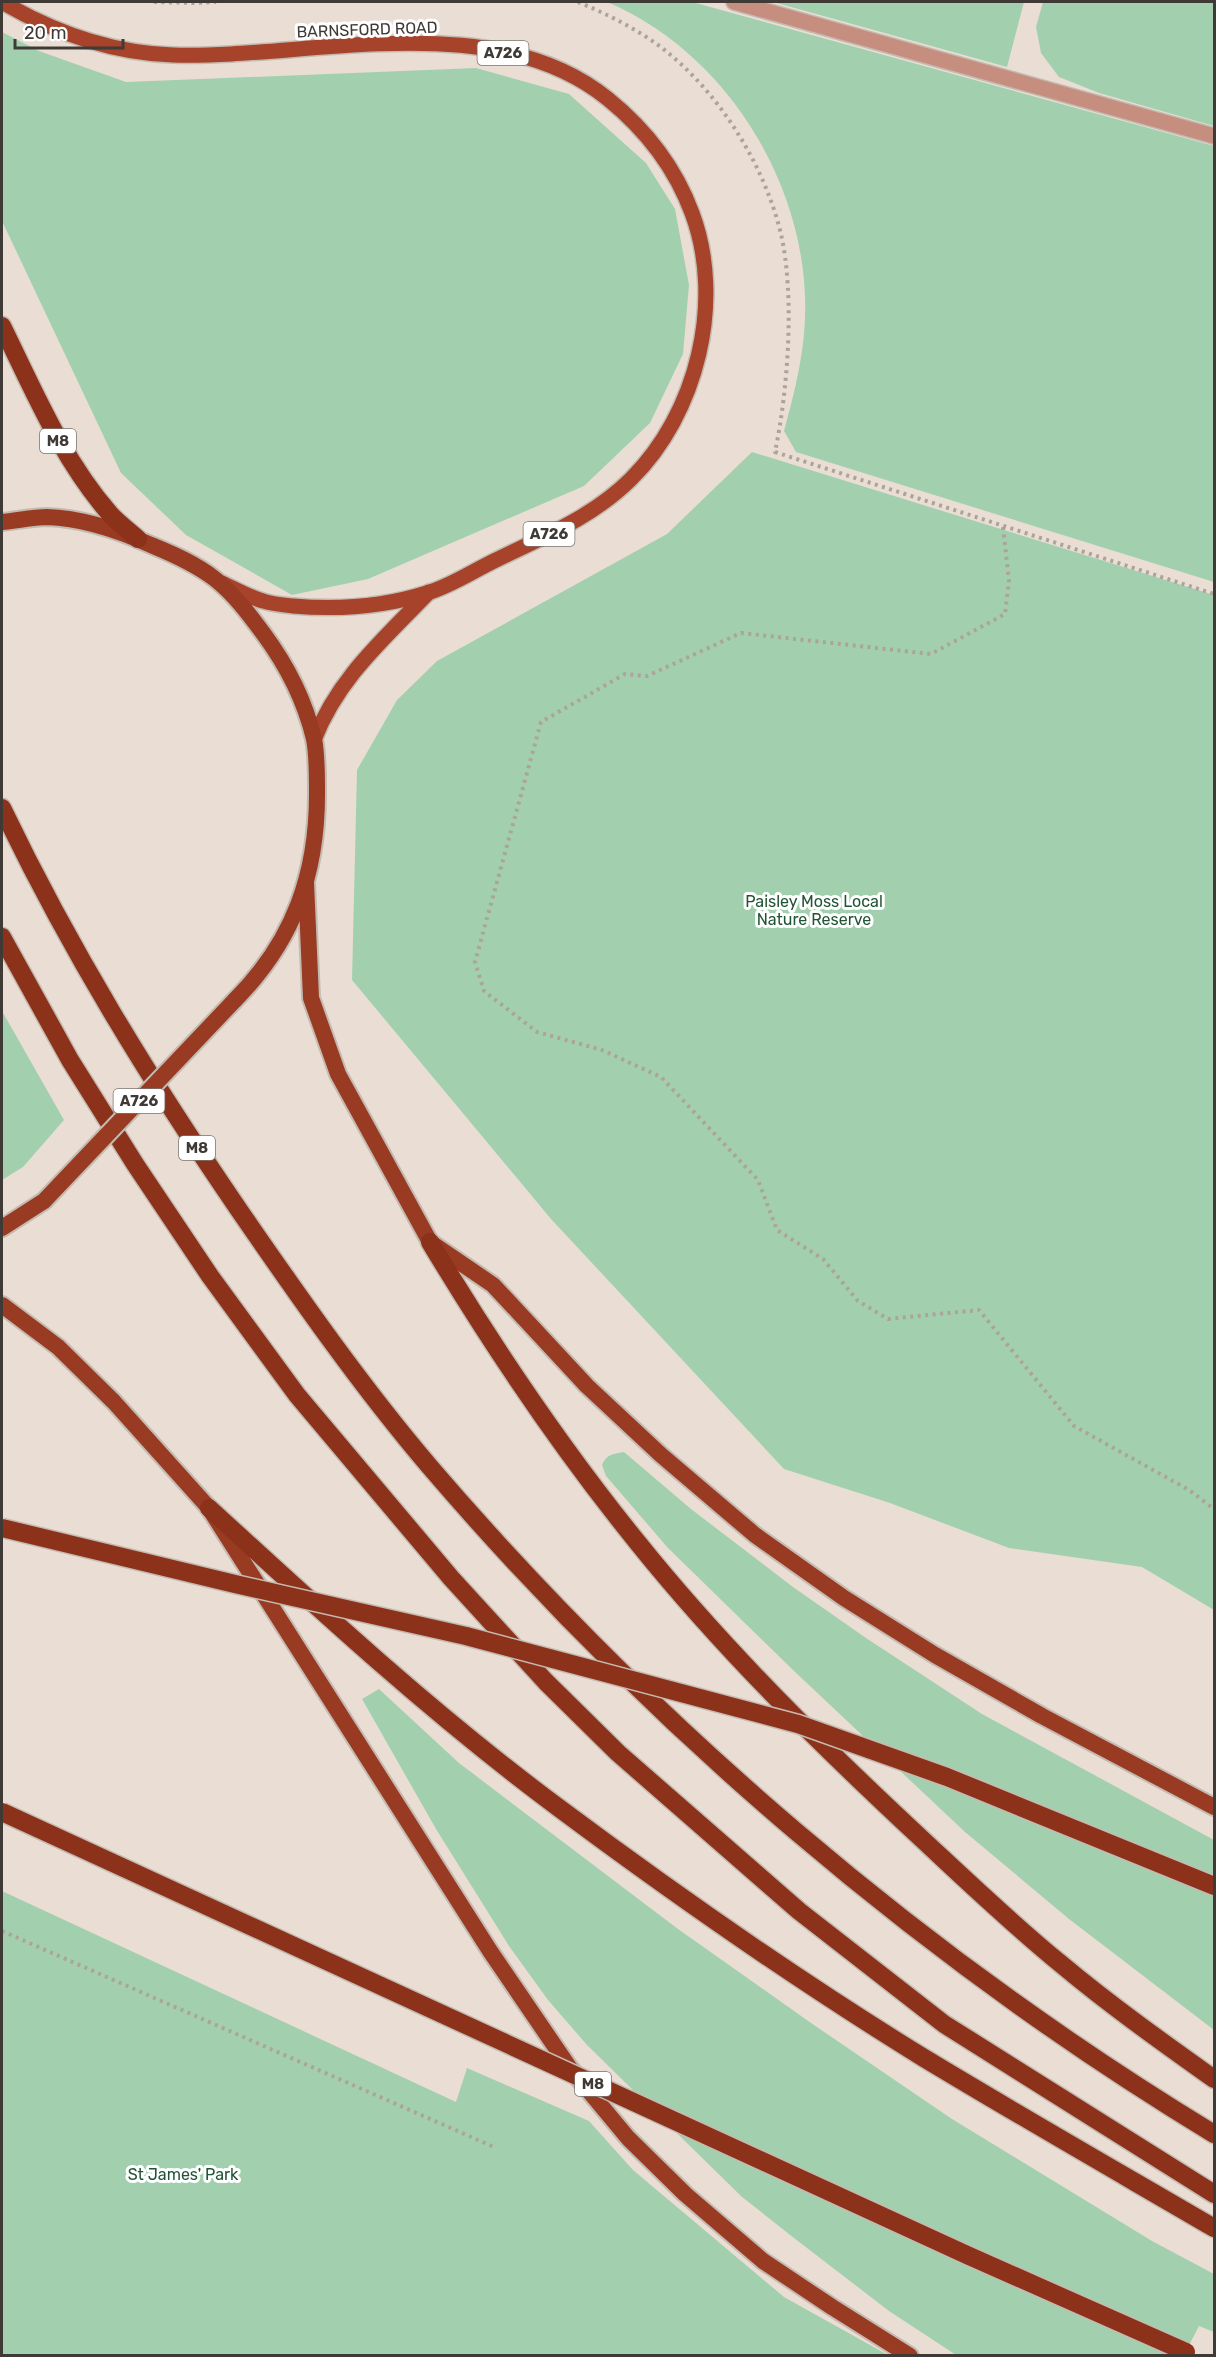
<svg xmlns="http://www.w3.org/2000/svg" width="1216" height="2357" font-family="Rubik,sans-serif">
<rect width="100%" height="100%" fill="#eaded4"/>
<g fill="#a2d0af">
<path d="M607 2H692L1214 146V582L796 452 784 431C796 387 807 343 805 297 801 174 721 50 607 2Z"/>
<polygon points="773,2 1024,2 1007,67"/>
<polygon points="1043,2 1214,2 1214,126 1099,93 1059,77 1041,53 1036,27"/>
<polygon points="2,32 39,51 126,82 476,68 569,94 646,163 675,209 689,285 683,354 650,423 584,486 368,579 292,595 186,535 121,473 2,221"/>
<polygon points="752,452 1214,595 1214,1610 1142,1567 1009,1548 890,1503 784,1469 551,1219 352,980 357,770 397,700 437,661 667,534"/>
<polygon points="2,1011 64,1120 23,1167 2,1180"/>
<path d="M624 1452 691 1509 793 1587 866 1638 982 1714 1214 1840V2030L1069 1919 965 1832 793 1670 668 1548 606 1476 602 1465C607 1454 613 1454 624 1452Z"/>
<polygon points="379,1689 459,1763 678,1929 811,2023 952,2119 1152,2241 1214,2274 1214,2332 1199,2326 1184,2355 956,2355 889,2311 794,2238 742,2197 587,2045 548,2000 509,1946 436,1829 362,1699"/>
<polygon points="2,1891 456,2102 467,2068 589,2121 633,2170 784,2297 888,2355 2,2355"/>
</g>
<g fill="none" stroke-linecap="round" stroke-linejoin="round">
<g stroke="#c4bab1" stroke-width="18">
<polyline id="service" points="734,2 1214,136"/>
</g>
<g stroke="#c4bab1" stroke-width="18">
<g id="primary">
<path d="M2 2C55 33 111 53 173 55 308 59 493 5 608 99 645 129 675 167 692 213 725 301 697 414 631 479 593 517 543 537 496 560 473 571 451 586 427 593 383 607 339 610 293 606 283 605 272 604 263 601 249 597 235 589 222 583"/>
<path d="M314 740C338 678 384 639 429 592"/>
</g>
</g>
<g stroke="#c4bab1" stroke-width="20">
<g id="trunk">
<path d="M2 522C16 521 32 517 47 517 82 518 120 531 151 545 173 554 196 564 215 579 234 594 249 614 263 633 286 664 305 701 314 739 317 754 317 773 317 789 318 873 294 941 234 1001"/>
<polyline points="306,883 311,998 338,1074 430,1242 493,1285 587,1386 661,1455 755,1535 844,1598 935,1655 1042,1716 1214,1807"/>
<polyline points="2,1228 44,1201"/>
<polyline points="2,1305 58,1347 114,1402 209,1508 490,1951 569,2067 628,2138 685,2194 763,2261 832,2307 910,2356"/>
</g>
</g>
<g stroke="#c4bab1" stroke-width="21">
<g id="motorway">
<path d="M2 326C34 391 62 459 110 514 118 523 129 531 138 539"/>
<path d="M2 808C70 950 150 1080 239 1210 299 1297 361 1386 430 1467 652 1726 922 1957 1214 2134"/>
<polyline points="2,937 70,1060 135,1164 210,1276 297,1395 451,1578 546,1682 618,1753 799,1911 944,2024 1214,2194"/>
<path d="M430 1242C493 1347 561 1448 638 1543 724 1650 823 1747 923 1840 968 1882 1013 1925 1061 1964 1110 2005 1162 2042 1214 2079"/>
<path d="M209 1508C322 1612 435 1716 559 1808 677 1896 799 1981 924 2058 1020 2116 1118 2172 1214 2228"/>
</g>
</g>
<g stroke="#aca39b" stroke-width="4" stroke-dasharray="3 4.5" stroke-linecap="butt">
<polyline points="154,2 195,3 216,2"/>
<path d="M578 2C607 14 637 29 662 48 719 92 764 164 781 234 795 296 788 390 775 452L1214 594"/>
<polyline points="1003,527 1009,581 1005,614 931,654 741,633 647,676 625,674 541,722 475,962 484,991 537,1032 602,1050 661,1077 758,1180 777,1230 823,1259 858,1301 888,1319 979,1310 1074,1426 1189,1490 1214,1509"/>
<polyline points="2,1931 494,2147"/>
</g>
<use href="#service" stroke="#c68e7f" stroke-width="15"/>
<use href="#primary" stroke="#a6432a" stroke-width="15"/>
<use href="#trunk" stroke="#993a22" stroke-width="16"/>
<use href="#motorway" stroke="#8c311a" stroke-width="18"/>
<g stroke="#c4bab1" stroke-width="20" stroke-linecap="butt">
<polyline id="trunk-bridge" points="44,1201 234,1001"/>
</g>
<g stroke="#c4bab1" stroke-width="21" stroke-linecap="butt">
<g id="motorway-bridge">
<polyline points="2,1528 235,1584 466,1636 798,1724 947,1777 1214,1886"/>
<polyline points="2,1812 967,2255 1186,2352"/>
</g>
</g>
<use href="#trunk-bridge" stroke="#993a22" stroke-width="16"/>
<use href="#motorway-bridge" stroke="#8c311a" stroke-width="18"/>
</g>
<g text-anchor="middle" stroke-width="6" stroke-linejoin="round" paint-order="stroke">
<g fill="#fff" stroke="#797572" stroke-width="1.5">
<rect x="477.5" y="41" width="51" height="24" rx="4.5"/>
<rect x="40" y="429" width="36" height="24" rx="4.5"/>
<rect x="523.5" y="522" width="51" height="24" rx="4.5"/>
<rect x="113.5" y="1089" width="51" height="24" rx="4.5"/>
<rect x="179" y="1136" width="36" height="24" rx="4.5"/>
<rect x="575" y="2072" width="36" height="24" rx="4.5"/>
</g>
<g font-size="15" font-weight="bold" fill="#3f3a36">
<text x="503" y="58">A726</text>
<text x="58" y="446">M8</text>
<text x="549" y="539">A726</text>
<text x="139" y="1106">A726</text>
<text x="197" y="1153">M8</text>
<text x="593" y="2089">M8</text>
</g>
<g font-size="16" fill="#3f3a36" stroke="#fff">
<text transform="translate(367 29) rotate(-2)" y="6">BARNSFORD ROAD</text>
</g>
<g font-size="16" fill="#205434" stroke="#fff">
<text x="814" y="907">Paisley Moss Local<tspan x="814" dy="18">Nature Reserve</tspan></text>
<text x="183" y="2180">St James' Park</text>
</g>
</g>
<rect width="1216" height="2357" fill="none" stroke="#3f3a36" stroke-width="6"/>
<path d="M15 39v9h108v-9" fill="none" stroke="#3f3a36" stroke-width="3"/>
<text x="24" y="39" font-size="18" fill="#3f3a36" stroke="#ffffff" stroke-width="4.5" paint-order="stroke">20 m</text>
</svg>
